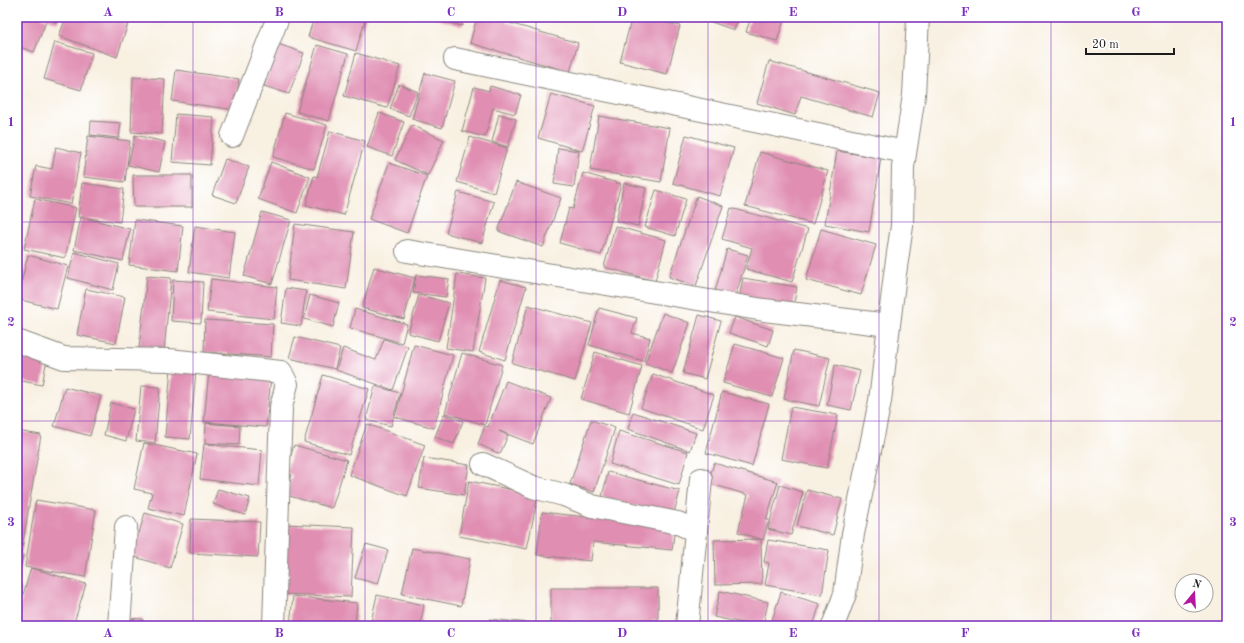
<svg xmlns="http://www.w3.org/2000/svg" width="1244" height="643" font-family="'Old Standard TT',serif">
<rect width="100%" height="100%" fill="#fff"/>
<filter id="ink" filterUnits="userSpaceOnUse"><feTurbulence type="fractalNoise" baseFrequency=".025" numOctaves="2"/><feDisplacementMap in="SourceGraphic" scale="8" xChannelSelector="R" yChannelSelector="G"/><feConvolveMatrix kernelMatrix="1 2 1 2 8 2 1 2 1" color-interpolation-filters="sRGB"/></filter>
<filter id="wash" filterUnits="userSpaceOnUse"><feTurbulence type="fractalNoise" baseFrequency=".012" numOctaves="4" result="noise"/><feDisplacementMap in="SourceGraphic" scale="16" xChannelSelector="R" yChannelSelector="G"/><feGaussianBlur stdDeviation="0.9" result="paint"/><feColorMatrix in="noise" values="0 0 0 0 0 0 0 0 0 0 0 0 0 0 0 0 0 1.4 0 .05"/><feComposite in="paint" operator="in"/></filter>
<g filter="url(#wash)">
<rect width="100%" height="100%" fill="#f8f0e1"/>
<g id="blocks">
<g fill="#e08eb2">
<polygon points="17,17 41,17 47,19 34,52 17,46"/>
<polygon points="44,17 60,17 57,23"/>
<polygon points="66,17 109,17 128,24 117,57 59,36"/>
<polygon points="314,17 366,17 356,51 308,37"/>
<polygon points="430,17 465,17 462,26"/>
<polygon points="477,17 507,17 506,22 578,43 570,72 470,43"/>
<polygon points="632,17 645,17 680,26 667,74 620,62"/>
<polygon points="707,17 739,17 734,30 706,20"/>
<polygon points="751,17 785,17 777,41 746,32"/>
<polygon points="55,42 92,53 81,90 44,79"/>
<polygon points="278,44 304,53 289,94 264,86"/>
<polygon points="317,45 348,54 329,121 297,112"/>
<polygon points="356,53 400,66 387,108 344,96"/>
<polygon points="769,61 880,93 873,117 801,96 795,115 757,103"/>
<polygon points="176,70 239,79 235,110 172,101"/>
<polygon points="425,73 455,81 442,128 412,119"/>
<polygon points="133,77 165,79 162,134 131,132"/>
<polygon points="399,84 418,92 409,116 390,109"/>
<polygon points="490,86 521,95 515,114 493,108 485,137 462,131 474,87 489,91"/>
<polygon points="551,94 595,106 582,151 538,138"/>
<polygon points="285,113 327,125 314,169 273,157"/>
<polygon points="379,113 404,122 392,156 367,147"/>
<polygon points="176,114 214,117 210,165 172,162"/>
<polygon points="499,114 516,119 508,147 492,142"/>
<polygon points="599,116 670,128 661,182 590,170"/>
<polygon points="91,121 121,123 119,138 90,135"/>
<polygon points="412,125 444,140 428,175 395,160"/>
<polygon points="330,131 365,141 344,215 306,205 314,176 317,177"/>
<polygon points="135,135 165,142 159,172 128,165"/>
<polygon points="686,135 734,148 720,196 673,183"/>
<polygon points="88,136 130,141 125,182 83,177"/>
<polygon points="470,137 507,148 494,193 457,182"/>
<polygon points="56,147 81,153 71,204 30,196 36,166 52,169"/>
<polygon points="558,148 579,151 574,187 554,184"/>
<polygon points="837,151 881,158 869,232 825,224"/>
<polygon points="760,152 828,171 813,224 745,206"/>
<polygon points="225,159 249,167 236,203 212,195"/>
<polygon points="271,162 310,177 297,213 258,199"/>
<polygon points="389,163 427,176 407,233 369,219"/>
<polygon points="583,173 621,184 601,255 560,243 569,208 573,209"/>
<polygon points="133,175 192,175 192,207 134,207"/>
<polygon points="516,182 561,198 543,247 498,231"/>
<polygon points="82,183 124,189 120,222 78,217"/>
<polygon points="624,183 646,188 638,226 616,221"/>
<polygon points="656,190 686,199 675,236 645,227"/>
<polygon points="458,192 494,202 482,243 446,233"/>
<polygon points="697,196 723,206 696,286 669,277"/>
<polygon points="35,199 76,208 65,258 24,249"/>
<polygon points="731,208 808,229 792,282 746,269 752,248 722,239"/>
<polygon points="262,212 291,220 272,284 244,276"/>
<polygon points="81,217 130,229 123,261 74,250"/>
<polygon points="135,220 183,226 178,271 129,265"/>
<polygon points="295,224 354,232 346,289 288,280"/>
<polygon points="195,226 235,232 229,278 189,272"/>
<polygon points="615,226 666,240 655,281 604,267"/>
<polygon points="821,229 876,245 861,295 806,280"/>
<polygon points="727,249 748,255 734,301 714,295"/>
<polygon points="74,252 119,264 113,290 68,278"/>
<polygon points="28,255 68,266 57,309 17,299"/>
<polygon points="374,267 415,278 404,319 362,308"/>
<polygon points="457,274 485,278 473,352 446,348"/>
<polygon points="416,275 449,279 446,297 413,293"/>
<polygon points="147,276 171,278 164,351 139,348"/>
<polygon points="743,278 797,287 793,308 739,299"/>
<polygon points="211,279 277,287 274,319 207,312"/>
<polygon points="173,280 203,282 201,323 171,321"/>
<polygon points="500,280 526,287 505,360 479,352"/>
<polygon points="286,288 306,291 301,326 281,323"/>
<polygon points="86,289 125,297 116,343 77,335"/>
<polygon points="310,295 339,303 333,327 304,319"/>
<polygon points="419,295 449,303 438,341 408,333"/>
<polygon points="528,305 592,323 575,381 512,363"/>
<polygon points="599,308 637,318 632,333 650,338 644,361 589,345"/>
<polygon points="355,309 407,324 402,343 350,328"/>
<polygon points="663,313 690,323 672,373 645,363"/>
<polygon points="699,315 721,321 705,379 683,373"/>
<polygon points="735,317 773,330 768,346 729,333"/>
<polygon points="205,320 273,324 271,357 204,352"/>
<polygon points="295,337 340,348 335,369 289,358"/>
<polygon points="384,339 408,347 393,390 336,370 343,348 376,360"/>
<polygon points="735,344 784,358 772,397 723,383"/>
<polygon points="414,345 453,355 434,428 395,417"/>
<polygon points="794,350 830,358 819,406 784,399"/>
<polygon points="17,352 47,359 42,385 17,380"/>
<polygon points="595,352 642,366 629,413 581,399"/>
<polygon points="462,353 502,365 485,425 445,413"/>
<polygon points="835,365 860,371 851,410 827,405"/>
<polygon points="171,368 196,370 190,439 165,437"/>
<polygon points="209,371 271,377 266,427 204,422"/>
<polygon points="653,374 714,395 703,429 641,408"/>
<polygon points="323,375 369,389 349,455 304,442"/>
<polygon points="506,381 551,398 533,444 499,431 508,435 500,454 478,444 485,426 488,427"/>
<polygon points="141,386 160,387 155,443 136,441"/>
<polygon points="375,386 400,393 391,426 366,420"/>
<polygon points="65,387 101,396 90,436 54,426"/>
<polygon points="722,392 769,404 752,466 706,453"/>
<polygon points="111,403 134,409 126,441 104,435"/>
<polygon points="791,407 838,415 827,468 781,459"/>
<polygon points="633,412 696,433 690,451 628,429"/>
<polygon points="444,414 463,421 454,444 435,437"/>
<polygon points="591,420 615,428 594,492 570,484"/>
<polygon points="206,423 240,426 239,445 205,443"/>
<polygon points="367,424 425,445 407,496 349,475"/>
<polygon points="17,431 41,435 21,554 17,553"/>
<polygon points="619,431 688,452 679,485 610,464"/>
<polygon points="144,443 197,454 184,516 148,508 152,493 134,489"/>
<polygon points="204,444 262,450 259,486 200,479"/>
<polygon points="294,445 347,460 332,508 286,495 292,475 286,473"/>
<polygon points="424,458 469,465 464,495 419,488"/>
<polygon points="714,463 778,482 766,520 769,520 763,540 738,532 748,495 708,483"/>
<polygon points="608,472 680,491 673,516 602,497"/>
<polygon points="469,481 538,495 527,549 459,536"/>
<polygon points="780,485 803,492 791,535 768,529"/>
<polygon points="218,489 250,498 245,515 213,504"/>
<polygon points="807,490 842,499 833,535 797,526"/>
<polygon points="36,500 96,510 85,577 25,567"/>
<polygon points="542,512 675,527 672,550 593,542 591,561 537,555"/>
<polygon points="145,513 183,524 170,568 132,556"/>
<polygon points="191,519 260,522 258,557 190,553"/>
<polygon points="284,524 354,527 351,597 282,594"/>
<polygon points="761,539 762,584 715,585 714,540"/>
<polygon points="768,540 829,550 822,595 765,585 769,563 764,562"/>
<polygon points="366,544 388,550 378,584 355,578"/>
<polygon points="412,548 470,559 461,606 402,594"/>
<polygon points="17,554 23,555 20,571 17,570"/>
<polygon points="31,568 86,584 73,626 17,626 17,615"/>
<polygon points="17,572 20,572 19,584 17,583"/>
<polygon points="17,586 22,588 17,606"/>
<polygon points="551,588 658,588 658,620 651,620 651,626 551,626"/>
<polygon points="720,591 768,602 763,626 757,626 714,617"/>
<polygon points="781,592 820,604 813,626 770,626"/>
<polygon points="377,595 424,605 420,626 370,626"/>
<polygon points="293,596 357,603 355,626 290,626"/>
<polygon points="121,618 143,619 142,626 121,626"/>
<polygon points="489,619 531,623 531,626 489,626"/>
</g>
</g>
</g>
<g filter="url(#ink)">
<use href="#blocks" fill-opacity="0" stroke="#8a867e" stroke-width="1"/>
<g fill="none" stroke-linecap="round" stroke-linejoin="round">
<g stroke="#8a867e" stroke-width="24">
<g id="street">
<polyline points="455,59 905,152"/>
<polyline points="232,136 278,17"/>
<polyline points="407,251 764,310 889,325"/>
<polyline points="17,341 64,358 169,360 281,372 287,384 281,407 274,626"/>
<polyline points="483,464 533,487 564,495 592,506 678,523 696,531"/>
<polyline points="119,626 126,527"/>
<polyline points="687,626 701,479"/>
<polyline points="833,626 845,594 853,534 880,401 895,274 902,226 903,167 914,95 918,17"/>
</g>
</g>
<use href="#street" stroke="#fff" stroke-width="22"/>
</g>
</g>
<path fill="none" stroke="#7b2cbf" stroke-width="1" stroke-opacity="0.55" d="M193 17V626M365 17V626M536 17V626M708 17V626M879 17V626M1051 17V626M17 222H1227M17 421H1227"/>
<rect width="1244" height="643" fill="none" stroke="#fff" stroke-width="44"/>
<g transform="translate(1194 593) rotate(18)"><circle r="19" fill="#ffffff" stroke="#a4a4a4"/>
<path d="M0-3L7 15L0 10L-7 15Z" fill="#b5179e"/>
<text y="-6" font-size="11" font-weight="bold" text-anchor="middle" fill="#1c1c1c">N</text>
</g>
<path d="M1086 48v6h88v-6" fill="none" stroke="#1c1c1c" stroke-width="2"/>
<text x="1092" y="48" font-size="12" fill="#1c1c1c" stroke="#ffffff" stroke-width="3" paint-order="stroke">20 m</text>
<rect x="22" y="22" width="1200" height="599" fill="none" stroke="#7b2cbf" stroke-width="1.5"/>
<g font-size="13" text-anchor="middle" font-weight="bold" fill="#7b2cbf">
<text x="108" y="16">A</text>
<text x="279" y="16">B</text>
<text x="451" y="16">C</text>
<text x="622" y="16">D</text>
<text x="793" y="16">E</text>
<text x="965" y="16">F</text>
<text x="1136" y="16">G</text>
<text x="11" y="126">1</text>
<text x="1233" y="126">1</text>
<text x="11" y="326">2</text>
<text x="1233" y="326">2</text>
<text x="11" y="526">3</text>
<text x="1233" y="526">3</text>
<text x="108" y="637">A</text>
<text x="279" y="637">B</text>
<text x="451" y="637">C</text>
<text x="622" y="637">D</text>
<text x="793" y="637">E</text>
<text x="965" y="637">F</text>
<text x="1136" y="637">G</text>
</g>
</svg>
